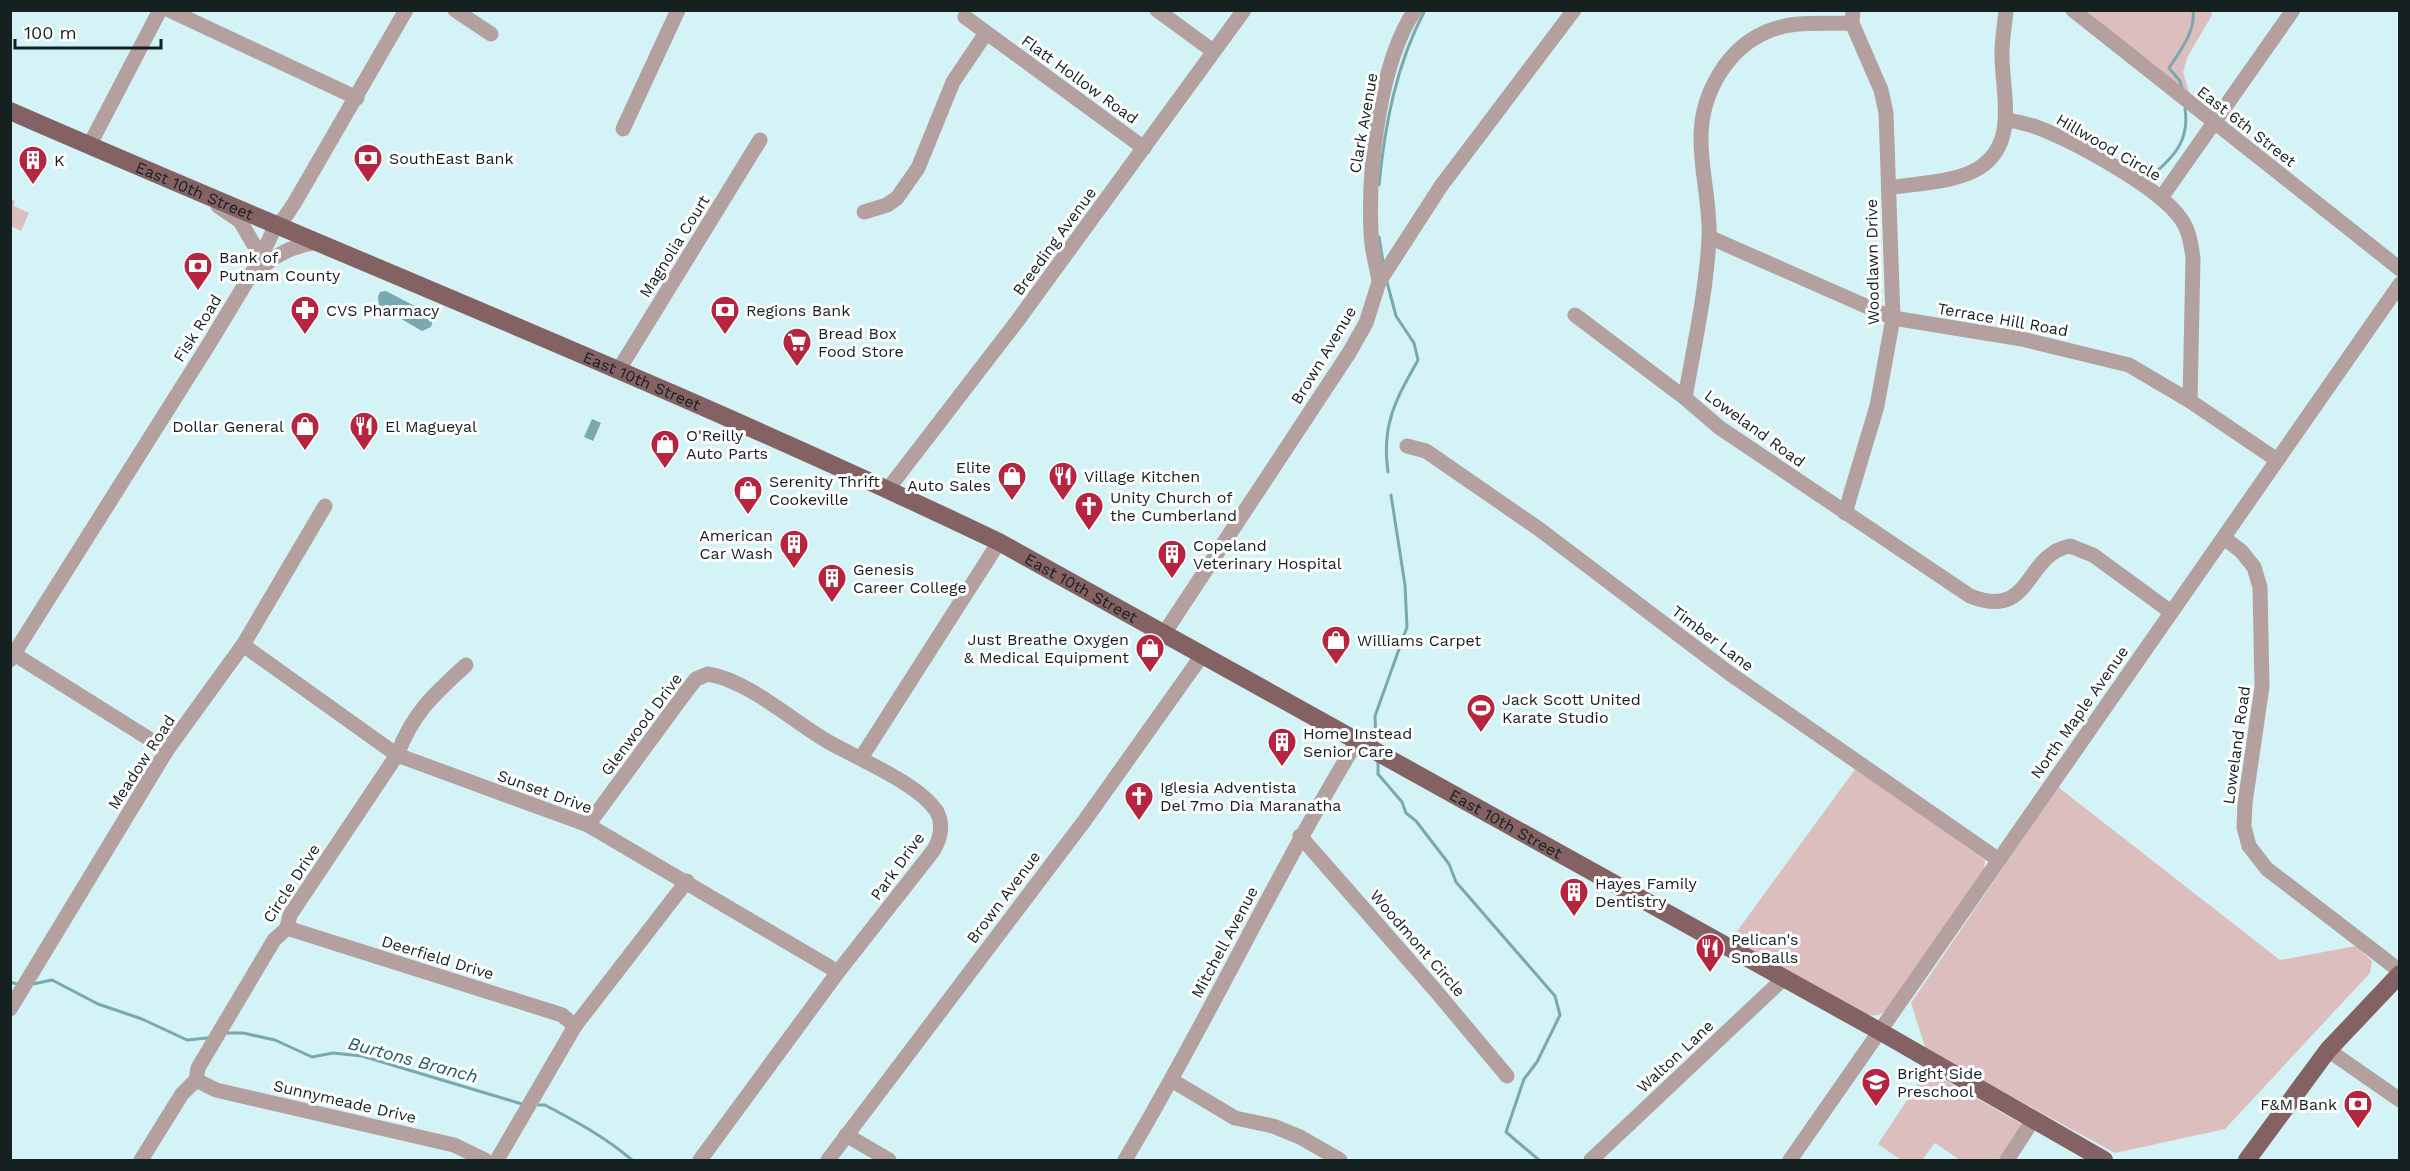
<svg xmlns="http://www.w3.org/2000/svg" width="2410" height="1171" font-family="'Work Sans',sans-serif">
<rect width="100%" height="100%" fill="#d4f3f6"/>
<g fill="#ddbebf">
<polygon points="2086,10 2211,11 2212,15 2188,56 2183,72 2190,96"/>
<polygon points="11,199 15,201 14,206 29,213 21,231 11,226"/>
<path d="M1856 768 1985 860 1984 869 1887 1009C1879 1017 1874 1016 1863 1014L1730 941Z"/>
<polygon points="2058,787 2280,960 2356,946 2372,961 2370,973 2225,1129 2115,1153 1926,1050 1911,1003"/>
<polygon points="1927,1070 2025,1126 2003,1160 1960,1160 1935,1143 1922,1160 1901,1160 1878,1144"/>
</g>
<g fill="#77a9ae">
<polygon points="386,291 434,316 431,327 422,331 379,306 378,296 380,292"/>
<polygon points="592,419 601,423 593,441 584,437"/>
</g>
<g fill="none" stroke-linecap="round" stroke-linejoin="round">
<g stroke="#77a9ae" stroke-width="3">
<path d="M2182 88 2180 81 2169 68C2180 51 2196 31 2193 10"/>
<path d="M2149 178C2173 158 2190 141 2185 109"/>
<path d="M1379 185C1385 124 1396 65 1425 10"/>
<polyline points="1379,237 1383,262"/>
<path d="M1387 282 1396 316 1414 343 1418 360C1396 399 1381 425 1388 472"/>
<polyline points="1376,742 1375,716 1407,627 1405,585 1391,495"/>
<polyline points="1378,762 1378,774 1402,802 1406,813 1416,821 1449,864 1456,882 1555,996 1560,1015 1537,1062 1524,1079 1506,1132 1539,1160"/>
<polyline points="10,982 17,984"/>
<polyline points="33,984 52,980 98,1004 142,1019 187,1040 207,1038"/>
<polyline points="227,1033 243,1033 275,1040 312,1057 333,1053 362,1056 522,1104"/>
<path d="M539 1105H545C577 1122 605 1137 632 1160"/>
</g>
<g stroke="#b5a0a0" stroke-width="15">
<polyline points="169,10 357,98"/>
<polyline points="455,10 491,34"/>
<polyline points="1157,10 1213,51"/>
<polyline points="2073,10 2400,269"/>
<polyline points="965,17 1144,148"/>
<path d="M2008 120C2018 122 2029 124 2039 128 2075 142 2159 187 2181 219 2189 230 2191 244 2193 258L2190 401"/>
<polyline points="623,129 678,10"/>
<polyline points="89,146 160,10"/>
<path d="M1889 188C1917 183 1955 183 1979 168 2020 142 2001 90 2002 52 2002 38 2005 24 2006 10"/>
<polyline points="2161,198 2293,10"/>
<polyline points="218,206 240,221 261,257"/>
<polyline points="864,212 887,205 897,198 918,168 953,82 986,33"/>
<polyline points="1709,237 1893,318 2022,339 2129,365 2190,401 2277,460"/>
<path d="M256 273C274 255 292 246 317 242"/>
<path d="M1379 282C1377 266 1371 249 1371 232 1368 170 1379 63 1415 10"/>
<path d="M1575 315 1685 398 1720 428 1970 596C2033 621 2023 555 2070 546L2093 555 2171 612"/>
<polyline points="618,371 760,140"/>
<path d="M1685 398C1694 346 1706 293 1709 239 1711 208 1700 168 1701 135 1702 93 1727 49 1766 32 1792 20 1825 24 1852 23"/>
<polyline points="1407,446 1426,451 1539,529 1729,673 1999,860"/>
<polyline points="888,489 1018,320 1244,10"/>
<polyline points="1845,513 1877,406 1893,318 1886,113 1881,90 1852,23 1853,10"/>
<polyline points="2224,538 2241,551 2254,567 2260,587 2262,687 2245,803 2244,827 2249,846 2267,869 2400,971"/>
<polyline points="1165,632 1349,353 1366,323 1379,282 1441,186 1574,10"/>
<polyline points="243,645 397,755 588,825 838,972"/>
<polyline points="14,654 167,750"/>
<polyline points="10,660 209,344 258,263 276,225 285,217 295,202 406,10"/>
<polyline points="861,758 999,542"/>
<path d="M588 825 688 689 696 679 708 674C749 681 791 720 827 741 856 758 920 784 937 812 944 825 940 840 933 851L838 972 700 1160"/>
<polyline points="1300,836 1435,990 1507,1076"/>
<polyline points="287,928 562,1015 575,1026"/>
<polyline points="10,1009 167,750 243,645 325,506"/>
<polyline points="2328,1050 2400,1100"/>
<polyline points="196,1080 216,1090 454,1145 485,1160"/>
<polyline points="1173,1081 1235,1118 1273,1126 1300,1137 1340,1160"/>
<polyline points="846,1135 889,1160"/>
<path d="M141 1160 182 1094 196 1080 198 1068 274 940 287 928 290 915 397 755C413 713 433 695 466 665"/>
<polyline points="497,1160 575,1026 687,881"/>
<polyline points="828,1160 1085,820 1203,654"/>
<path d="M1125 1160C1207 1023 1274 878 1357 741"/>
<polyline points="1591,1160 1783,979"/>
<polyline points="1790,1160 2400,284"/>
<polyline points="2007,1160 2033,1120"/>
</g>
<g stroke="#846162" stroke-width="18">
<path id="s1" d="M10 111C340 255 675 387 999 542L1881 1032 2104 1160"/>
<polyline points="2247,1160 2328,1050 2400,974"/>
</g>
</g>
<defs>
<g id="bank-pin" transform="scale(1.5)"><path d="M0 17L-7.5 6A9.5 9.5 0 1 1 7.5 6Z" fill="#b6253f" stroke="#fff"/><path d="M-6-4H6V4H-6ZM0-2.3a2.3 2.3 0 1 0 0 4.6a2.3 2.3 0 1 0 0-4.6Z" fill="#fff"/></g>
<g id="building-pin" transform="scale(1.5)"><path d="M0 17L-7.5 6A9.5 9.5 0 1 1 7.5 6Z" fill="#b6253f" stroke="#fff"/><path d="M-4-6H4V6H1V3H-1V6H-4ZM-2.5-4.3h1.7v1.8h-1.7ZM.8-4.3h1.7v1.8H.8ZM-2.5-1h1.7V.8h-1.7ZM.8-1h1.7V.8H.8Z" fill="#fff"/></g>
<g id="pharmacy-pin" transform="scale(1.5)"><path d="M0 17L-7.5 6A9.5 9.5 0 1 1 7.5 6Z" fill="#b6253f" stroke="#fff"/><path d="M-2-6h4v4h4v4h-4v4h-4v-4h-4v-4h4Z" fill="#fff"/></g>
<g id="supermarket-pin" transform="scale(1.5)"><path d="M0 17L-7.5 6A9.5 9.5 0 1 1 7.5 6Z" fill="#b6253f" stroke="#fff"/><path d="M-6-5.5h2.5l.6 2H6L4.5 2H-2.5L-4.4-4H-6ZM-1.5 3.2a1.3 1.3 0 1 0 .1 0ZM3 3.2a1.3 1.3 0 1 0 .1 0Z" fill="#fff"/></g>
<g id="shop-pin" transform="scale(1.5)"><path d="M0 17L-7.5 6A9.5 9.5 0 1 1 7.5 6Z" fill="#b6253f" stroke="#fff"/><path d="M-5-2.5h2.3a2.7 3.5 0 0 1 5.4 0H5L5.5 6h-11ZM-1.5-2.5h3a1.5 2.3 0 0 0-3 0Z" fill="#fff"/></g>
<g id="restaurant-pin" transform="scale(1.5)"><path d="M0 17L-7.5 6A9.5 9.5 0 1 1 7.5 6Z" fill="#b6253f" stroke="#fff"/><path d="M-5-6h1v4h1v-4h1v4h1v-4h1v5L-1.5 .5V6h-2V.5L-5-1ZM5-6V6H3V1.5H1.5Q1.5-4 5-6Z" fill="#fff"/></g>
<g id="church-pin" transform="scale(1.5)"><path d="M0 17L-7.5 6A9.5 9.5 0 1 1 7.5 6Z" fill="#b6253f" stroke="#fff"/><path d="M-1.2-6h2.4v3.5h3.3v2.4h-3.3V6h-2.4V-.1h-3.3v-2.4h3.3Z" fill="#fff"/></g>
<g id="stadium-pin" transform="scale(1.5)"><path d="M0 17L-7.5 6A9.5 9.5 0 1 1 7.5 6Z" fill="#b6253f" stroke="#fff"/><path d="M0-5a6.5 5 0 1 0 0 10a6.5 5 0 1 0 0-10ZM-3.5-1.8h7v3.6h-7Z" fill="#fff"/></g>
<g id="school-pin" transform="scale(1.5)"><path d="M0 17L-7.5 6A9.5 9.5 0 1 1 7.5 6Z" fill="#b6253f" stroke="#fff"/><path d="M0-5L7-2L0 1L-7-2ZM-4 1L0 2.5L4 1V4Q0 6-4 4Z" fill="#fff"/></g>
</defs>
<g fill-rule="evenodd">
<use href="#bank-pin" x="368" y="158"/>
<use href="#building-pin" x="33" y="160"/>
<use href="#bank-pin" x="198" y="266"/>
<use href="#pharmacy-pin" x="305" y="310"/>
<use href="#bank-pin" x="725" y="310"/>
<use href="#supermarket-pin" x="797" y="342"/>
<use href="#shop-pin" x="305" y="426"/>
<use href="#restaurant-pin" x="364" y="426"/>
<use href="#shop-pin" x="665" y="444"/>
<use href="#shop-pin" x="1012" y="476"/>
<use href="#restaurant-pin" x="1063" y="476"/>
<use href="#shop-pin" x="748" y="490"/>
<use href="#church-pin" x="1089" y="506"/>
<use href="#building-pin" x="794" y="544"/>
<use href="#building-pin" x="1172" y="554"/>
<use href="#building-pin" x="832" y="578"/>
<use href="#shop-pin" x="1336" y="640"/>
<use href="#shop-pin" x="1150" y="648"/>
<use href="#stadium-pin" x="1481" y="708"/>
<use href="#building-pin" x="1282" y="742"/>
<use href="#church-pin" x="1139" y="796"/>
<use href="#building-pin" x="1574" y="892"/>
<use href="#restaurant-pin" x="1710" y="948"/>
<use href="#school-pin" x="1876" y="1082"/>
<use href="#bank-pin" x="2358" y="1104"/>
</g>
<g text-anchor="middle" stroke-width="6" stroke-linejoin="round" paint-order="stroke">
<g font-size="16" fill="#152021" stroke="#fff">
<text transform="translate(1080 79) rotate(36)" y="6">Flatt Hollow Road</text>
<text transform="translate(1363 123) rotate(-80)" y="6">Clark Avenue</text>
<text transform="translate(2247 126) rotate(38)" y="6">East 6th Street</text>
<text transform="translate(2109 147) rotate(30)" y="6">Hillwood Circle</text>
<text dy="6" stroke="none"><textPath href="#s1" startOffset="201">East 10th Street</textPath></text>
<text transform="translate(1054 241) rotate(-54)" y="6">Breeding Avenue</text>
<text transform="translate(674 246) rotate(-58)" y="6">Magnolia Court</text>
<text transform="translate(1872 262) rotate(-91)" y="6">Woodlawn Drive</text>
<text transform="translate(2003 319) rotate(10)" y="6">Terrace Hill Road</text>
<text transform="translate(197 328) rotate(-58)" y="6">Fisk Road</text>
<text transform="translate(1323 355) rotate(-59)" y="6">Brown Avenue</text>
<text dy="6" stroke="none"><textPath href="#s1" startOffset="687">East 10th Street</textPath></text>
<text transform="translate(1755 428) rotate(36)" y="6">Loweland Road</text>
<text dy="6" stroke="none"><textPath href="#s1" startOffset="1173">East 10th Street</textPath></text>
<text transform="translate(1713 638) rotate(37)" y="6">Timber Lane</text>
<text transform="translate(2079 712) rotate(-55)" y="6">North Maple Avenue</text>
<text transform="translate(641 724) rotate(-53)" y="6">Glenwood Drive</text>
<text transform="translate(2236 745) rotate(-82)" y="6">Loweland Road</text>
<text transform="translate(141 762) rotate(-57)" y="6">Meadow Road</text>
<text transform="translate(545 791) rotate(20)" y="6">Sunset Drive</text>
<text dy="6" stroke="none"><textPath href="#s1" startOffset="1659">East 10th Street</textPath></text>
<text transform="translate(897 866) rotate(-54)" y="6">Park Drive</text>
<text transform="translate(291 883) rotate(-57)" y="6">Circle Drive</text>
<text transform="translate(1003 897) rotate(-53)" y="6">Brown Avenue</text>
<text transform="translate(1224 942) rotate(-62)" y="6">Mitchell Avenue</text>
<text transform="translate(1418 943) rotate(49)" y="6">Woodmont Circle</text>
<text transform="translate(438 957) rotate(17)" y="6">Deerfield Drive</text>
<text transform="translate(1675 1056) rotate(-43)" y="6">Walton Lane</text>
<text transform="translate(345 1101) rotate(13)" y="6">Sunnymeade Drive</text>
</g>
<g font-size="16" fill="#152021" stroke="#fff" text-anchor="start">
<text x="389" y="164">SouthEast Bank</text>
<text x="54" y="166">K</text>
<text x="219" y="263">Bank of<tspan x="219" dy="18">Putnam County</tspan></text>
<text x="326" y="316">CVS Pharmacy</text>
<text x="746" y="316">Regions Bank</text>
<text x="818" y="339">Bread Box<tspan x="818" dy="18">Food Store</tspan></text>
<text x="284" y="432" text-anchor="end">Dollar General</text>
<text x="385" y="432">El Magueyal</text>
<text x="686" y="441">O'Reilly<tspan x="686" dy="18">Auto Parts</tspan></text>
<text x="991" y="473" text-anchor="end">Elite<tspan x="991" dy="18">Auto Sales</tspan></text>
<text x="1084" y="482">Village Kitchen</text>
<text x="769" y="487">Serenity Thrift<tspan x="769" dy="18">Cookeville</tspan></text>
<text x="1110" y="503">Unity Church of<tspan x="1110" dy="18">the Cumberland</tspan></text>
<text x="773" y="541" text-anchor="end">American<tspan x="773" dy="18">Car Wash</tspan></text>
<text x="1193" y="551">Copeland<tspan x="1193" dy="18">Veterinary Hospital</tspan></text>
<text x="853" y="575">Genesis<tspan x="853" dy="18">Career College</tspan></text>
<text x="1129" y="645" text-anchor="end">Just Breathe Oxygen<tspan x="1129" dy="18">&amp; Medical Equipment</tspan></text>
<text x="1357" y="646">Williams Carpet</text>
<text x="1502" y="705">Jack Scott United<tspan x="1502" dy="18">Karate Studio</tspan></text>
<text x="1303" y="739">Home Instead<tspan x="1303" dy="18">Senior Care</tspan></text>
<text x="1160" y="793">Iglesia Adventista<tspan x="1160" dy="18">Del 7mo Dia Maranatha</tspan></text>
<text x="1595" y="889">Hayes Family<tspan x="1595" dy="18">Dentistry</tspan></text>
<text x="1731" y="945">Pelican's<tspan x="1731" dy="18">SnoBalls</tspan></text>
<text x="1897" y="1079">Bright Side<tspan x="1897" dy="18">Preschool</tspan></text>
<text x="2337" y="1110" text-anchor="end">F&amp;M Bank</text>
</g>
<g font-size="18" font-style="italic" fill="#175e63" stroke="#fff">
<text transform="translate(413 1060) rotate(15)" y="6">Burtons Branch</text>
</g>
</g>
<rect width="2410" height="1171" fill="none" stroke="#152021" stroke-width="24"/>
<path d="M15 39v9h146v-9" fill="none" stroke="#152021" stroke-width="3"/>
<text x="24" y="39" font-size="18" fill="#152021" stroke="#ffffff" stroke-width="4.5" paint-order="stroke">100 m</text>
</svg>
